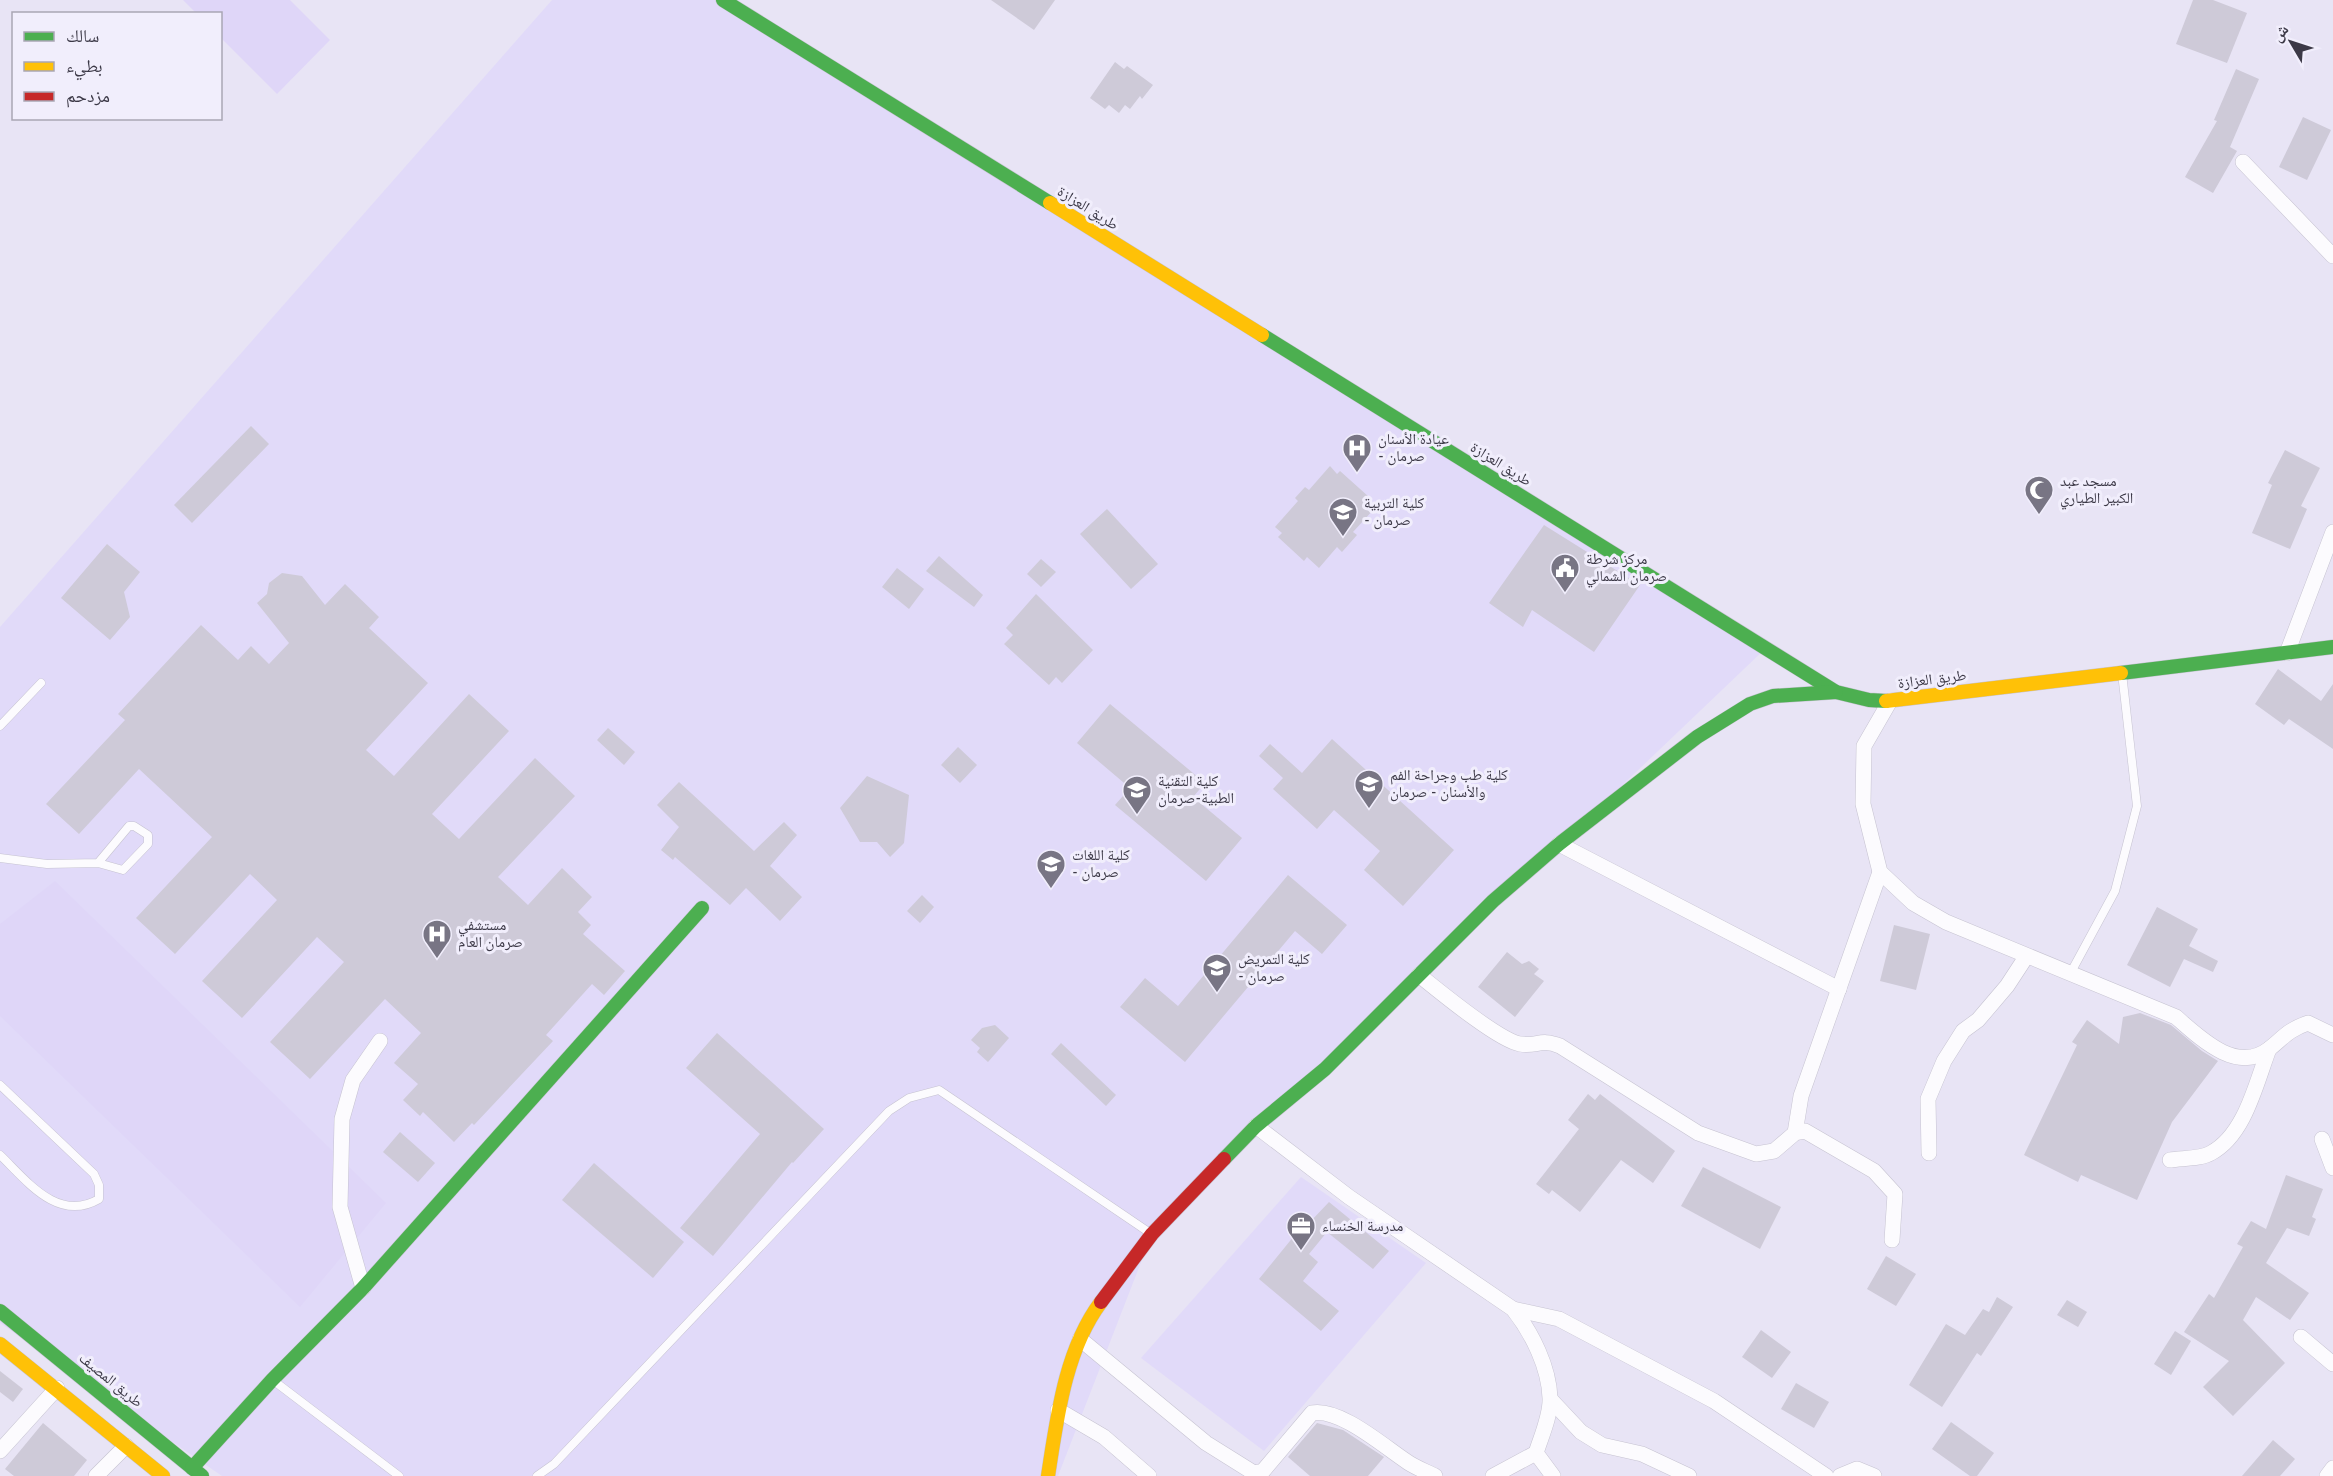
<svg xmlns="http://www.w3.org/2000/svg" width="2333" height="1476" font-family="Overpass,'Noto Naskh Arabic',sans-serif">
<rect width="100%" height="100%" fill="#e8e4f5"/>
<g fill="#e1daf9">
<polygon points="552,0 723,0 1766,648 1152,1234 1058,1476 222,1476 0,1323 0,627"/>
<polygon points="1301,1177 1426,1263 1264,1451 1141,1358"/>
</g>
<g fill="#dfd6f8">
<polygon points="183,0 290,0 330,40 277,94 221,38 220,14 196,13"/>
<polygon points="55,881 386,1203 300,1307 0,1016 0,924"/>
</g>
<g fill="#cecad8">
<polygon points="991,0 1055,0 1034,30"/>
<polygon points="2193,0 2213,0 2247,13 2227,63 2176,44"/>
<polygon points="1115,62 1124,69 1127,66 1153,85 1142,99 1140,96 1130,109 1125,105 1119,113 1109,105 1105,109 1090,98"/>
<polygon points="2236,69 2259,79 2230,147 2237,151 2213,193 2185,177 2217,121 2214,120"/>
<polygon points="2303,117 2331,130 2307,180 2279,167"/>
<polygon points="251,426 269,444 192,523 174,505"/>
<polygon points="2285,450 2320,468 2301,506 2307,509 2290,549 2252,533 2272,485 2268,483"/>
<polygon points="1330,466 1337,474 1340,471 1369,497 1365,501 1374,509 1353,532 1357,535 1342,552 1337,547 1319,568 1307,557 1304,561 1278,537 1282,533 1275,527 1298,501 1295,498 1305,487 1309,490"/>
<polygon points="1107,509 1158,564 1131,589 1080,534"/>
<polygon points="1544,525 1640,585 1594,652 1532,610 1523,627 1489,603"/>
<polygon points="107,544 140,572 124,592 130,617 110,640 61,598"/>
<polygon points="939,556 983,595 974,607 926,571"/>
<polygon points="1041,559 1056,572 1041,587 1027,574"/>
<polygon points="897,568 924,589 909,609 882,587"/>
<polygon points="282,573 302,576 325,605 345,584 379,617 369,628 428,683 366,750 394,776 469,694 509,731 432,814 459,839 535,758 575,796 498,877 528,905 562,868 592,897 578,912 591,925 583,934 625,971 604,995 592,984 546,1035 553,1041 474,1125 472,1123 454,1142 423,1112 420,1116 403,1100 418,1084 394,1063 421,1033 385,999 310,1079 270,1042 344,962 317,937 242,1018 202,981 277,900 250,874 175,954 136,918 212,837 139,769 79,834 46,804 125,720 118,714 201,625 238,660 251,646 269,664 289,643 257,603 267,594 269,583"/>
<polygon points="1036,594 1093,650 1062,683 1056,677 1049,685 1004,644 1013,635 1006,628"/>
<polygon points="2278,669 2321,701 2333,684 2333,749 2289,719 2284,725 2255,704"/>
<polygon points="1110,704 1205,783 1193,797 1242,838 1206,881 1115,805 1130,788 1077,743"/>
<polygon points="608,728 635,752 624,765 597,740"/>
<polygon points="1332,739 1454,850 1403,906 1364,870 1380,851 1334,810 1317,829 1273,789 1283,778 1259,756 1270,744 1302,773"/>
<polygon points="958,747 977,765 960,783 941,765"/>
<polygon points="867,776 909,795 904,843 890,857 877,842 860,842 840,808"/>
<polygon points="679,782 754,851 784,822 797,835 770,866 802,897 780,921 746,888 730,905 675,857 673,860 661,850 679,827 657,805"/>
<polygon points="1288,875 1347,925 1322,954 1295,931 1185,1062 1120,1007 1145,978 1178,1006"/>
<polygon points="922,895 934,907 920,923 907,911"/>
<polygon points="2157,907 2198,929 2189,946 2218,961 2213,972 2184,959 2170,987 2127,965"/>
<polygon points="1894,925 1930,934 1916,990 1880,981"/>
<polygon points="1507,952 1522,964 1529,961 1539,969 1534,974 1544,981 1515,1017 1478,987"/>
<polygon points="2140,1013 2171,1025 2202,1051 2218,1061 2172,1122 2137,1200 2081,1175 2078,1182 2024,1155 2077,1045 2072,1042 2087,1020 2119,1044 2123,1017"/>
<polygon points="995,1025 1009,1038 988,1062 977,1052 980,1048 971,1040 982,1028"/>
<polygon points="717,1033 824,1129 793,1163 792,1162 713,1256 680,1228 760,1134 686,1068"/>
<polygon points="1061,1043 1116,1095 1106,1106 1051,1054"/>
<polygon points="1588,1094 1595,1100 1600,1094 1675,1151 1653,1183 1621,1160 1580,1212 1552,1190 1549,1194 1536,1184 1579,1129 1568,1120"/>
<polygon points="400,1132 435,1163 418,1182 383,1152"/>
<polygon points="594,1163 684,1242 653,1278 562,1200"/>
<polygon points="1703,1167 1781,1207 1760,1249 1681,1206"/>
<polygon points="2286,1175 2323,1189 2312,1217 2316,1219 2309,1236 2287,1228 2266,1263 2309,1293 2290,1320 2256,1297 2243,1320 2285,1363 2233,1416 2203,1387 2229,1361 2184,1332 2209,1294 2214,1298 2243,1247 2237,1244 2251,1221 2266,1229"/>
<polygon points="1329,1202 1389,1251 1373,1269 1327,1232 1309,1254 1318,1262 1303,1281 1339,1311 1321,1331 1259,1279 1307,1220 1310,1222"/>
<polygon points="1886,1256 1916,1274 1896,1306 1867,1289"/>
<polygon points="1997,1297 2013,1307 1981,1356 1977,1353 1942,1407 1909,1385 1946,1324 1965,1335 1983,1309 1989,1312"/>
<polygon points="2067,1300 2087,1312 2078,1327 2057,1315"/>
<polygon points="1761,1330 1791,1352 1772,1378 1742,1357"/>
<polygon points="2175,1331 2191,1341 2171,1375 2154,1364"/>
<polygon points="0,1371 23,1389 13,1402 0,1392"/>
<polygon points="1796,1383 1829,1402 1814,1428 1781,1409"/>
<polygon points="1951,1422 1994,1453 1977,1476 1970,1476 1932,1449"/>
<polygon points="43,1423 87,1460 74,1476 14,1476 5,1469"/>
<polygon points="1317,1423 1343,1430 1384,1457 1368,1476 1310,1476 1288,1457"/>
<polygon points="2273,1440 2295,1459 2280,1476 2242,1476"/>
</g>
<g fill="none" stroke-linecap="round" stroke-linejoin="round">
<g stroke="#c6c3d1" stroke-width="9">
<g id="lane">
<polyline points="0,726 41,683"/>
<polyline points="0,858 47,864 98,863 123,870 148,844 148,835 134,826 129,826 98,863"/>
<polyline points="2070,974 2115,891 2137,806 2122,673"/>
<path d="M0 1085 94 1174 99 1185V1199C58 1223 27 1181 0 1155"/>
<polyline points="274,1381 399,1476"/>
<polyline points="537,1476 554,1464 889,1111 909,1098 939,1090 1150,1233"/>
</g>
</g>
<g stroke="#c6c3d1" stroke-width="16">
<g id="street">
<polyline points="2243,162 2333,256"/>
<polyline points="2287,653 2333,532"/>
<path d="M1890 701 1864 746 1863 804 1880 872 1913 903 1946 922 2176 1017C2201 1039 2237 1074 2269 1049 2284 1037 2288 1030 2308 1023L2333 1035"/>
<polyline points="1559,844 1839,989"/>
<path d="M1419 975C1439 991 1498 1040 1520 1044 1537 1047 1540 1038 1560 1046L1698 1133 1756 1154 1774 1151 1795 1133 1805 1131 1874 1171 1895 1194 1892 1240"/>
<path d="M1256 1126 1349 1197 1513 1309C1532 1333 1549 1367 1550 1398 1551 1415 1541 1437 1536 1453L1553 1476"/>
<polyline points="1795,1133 1801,1096 1880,872"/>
<polyline points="2322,1139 2333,1168"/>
<polyline points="1929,1153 1928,1099 1944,1061 1963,1031 1978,1020 2007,986 2026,957"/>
<path d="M2170 1160C2181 1158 2201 1159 2211 1153 2245 1135 2256 1083 2269 1049"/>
<polyline points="363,1288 340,1207 342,1119 353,1080 380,1041"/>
<polyline points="1513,1309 1559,1319 1714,1401 1826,1476"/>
<polyline points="2301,1337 2333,1364"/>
<path d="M1080 1339 1206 1443 1254 1473 1263 1471 1312 1413C1340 1408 1382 1445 1406 1461 1414 1467 1425 1471 1435 1476"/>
<polyline points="1551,1400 1581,1432 1602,1445 1642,1454 1689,1476"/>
<polyline points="1058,1410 1104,1437 1149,1476"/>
<polyline points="0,1451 57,1388"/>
<polyline points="96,1476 126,1446"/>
<polyline points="1493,1476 1536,1453"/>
<polyline points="1840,1476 1857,1469 1874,1476"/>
<polyline points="2327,1476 2333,1468"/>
</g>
</g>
<g stroke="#c6c3d1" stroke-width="15">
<g id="fast">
<polyline points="723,0 1050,203"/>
<polyline points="1262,335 1836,692 1869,700 1886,701"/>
<polyline points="2121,673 2333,647"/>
<polyline points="1224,1159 1256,1126 1325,1069 1493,901 1559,844 1697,737 1750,704 1773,696 1836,692"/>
<polyline points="0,1311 202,1476"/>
<polyline points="192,1468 272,1380 363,1288 702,908"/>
</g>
</g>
<g stroke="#c6c3d1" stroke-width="15">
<g id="slow">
<polyline points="1050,203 1262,335"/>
<polyline points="1886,701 2121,673"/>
<polyline points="0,1344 163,1476"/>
<path d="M1048 1476C1057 1418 1065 1350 1101 1302"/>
</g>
</g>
<g stroke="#c6c3d1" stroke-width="15">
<polyline id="jam" points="1101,1302 1152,1234 1224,1159"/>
</g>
<use href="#lane" stroke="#fcfbfe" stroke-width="8"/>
<use href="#street" stroke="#fcfbfe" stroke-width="15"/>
<use href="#fast" stroke="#4caf50" stroke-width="14"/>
<use href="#slow" stroke="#ffc107" stroke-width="14"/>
<use href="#jam" stroke="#c62828" stroke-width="14"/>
</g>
<defs>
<g id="hospital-pin" transform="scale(1.5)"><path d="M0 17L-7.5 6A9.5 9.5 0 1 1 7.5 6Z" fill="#787584" stroke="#f1eefc"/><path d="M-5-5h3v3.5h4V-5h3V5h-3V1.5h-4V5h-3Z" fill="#fff"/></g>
<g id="mosque-pin" transform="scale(1.5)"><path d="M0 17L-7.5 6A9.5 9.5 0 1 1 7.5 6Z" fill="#787584" stroke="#f1eefc"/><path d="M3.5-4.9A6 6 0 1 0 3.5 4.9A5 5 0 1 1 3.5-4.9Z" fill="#fff"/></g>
<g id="university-pin" transform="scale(1.5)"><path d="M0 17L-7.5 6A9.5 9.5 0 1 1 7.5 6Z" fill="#787584" stroke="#f1eefc"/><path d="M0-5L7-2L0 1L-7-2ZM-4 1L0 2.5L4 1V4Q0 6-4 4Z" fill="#fff"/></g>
<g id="civic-pin" transform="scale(1.5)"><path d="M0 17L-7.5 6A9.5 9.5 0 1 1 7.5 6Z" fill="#787584" stroke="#f1eefc"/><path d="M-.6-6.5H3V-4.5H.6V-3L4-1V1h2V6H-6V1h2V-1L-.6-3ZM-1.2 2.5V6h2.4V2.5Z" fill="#fff"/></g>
<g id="office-pin" transform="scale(1.5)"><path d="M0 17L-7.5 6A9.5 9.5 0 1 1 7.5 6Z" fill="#787584" stroke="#f1eefc"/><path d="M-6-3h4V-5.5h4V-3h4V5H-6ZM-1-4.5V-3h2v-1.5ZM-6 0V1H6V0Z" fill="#fff"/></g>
</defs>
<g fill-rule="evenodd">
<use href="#hospital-pin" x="1357" y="448"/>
<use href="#mosque-pin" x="2039" y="490"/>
<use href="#university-pin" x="1343" y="512"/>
<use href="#civic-pin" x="1565" y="568"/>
<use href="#university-pin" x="1369" y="784"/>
<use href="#university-pin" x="1137" y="790"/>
<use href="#university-pin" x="1051" y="864"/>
<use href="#hospital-pin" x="437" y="934"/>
<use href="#university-pin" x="1217" y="968"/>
<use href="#office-pin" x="1301" y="1226"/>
</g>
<g text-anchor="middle" stroke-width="6" stroke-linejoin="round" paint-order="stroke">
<g font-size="15" fill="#3c3947" stroke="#f1eefc">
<text transform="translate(1088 208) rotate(32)" y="5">طريق العزازة</text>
<text transform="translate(1501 464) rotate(32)" y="5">طريق العزازة</text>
<text transform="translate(1932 679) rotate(-7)" y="5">طريق العزازة</text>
<text transform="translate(111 1380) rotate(39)" y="5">طريق المصيف</text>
</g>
<g font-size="15" fill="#3c3947" stroke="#f1eefc" text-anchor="start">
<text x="1378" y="444">عيادة الأسنان<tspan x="1378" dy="17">- صرمان</tspan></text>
<text x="2060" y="486">مسجد عبد<tspan x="2060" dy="17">الكبير الطياري</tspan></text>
<text x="1364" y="508">كلية التربية<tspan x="1364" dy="17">- صرمان</tspan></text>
<text x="1586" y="564">مركز شرطة<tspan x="1586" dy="17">صرمان الشمالي</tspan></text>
<text x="1390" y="780">كلية طب وجراحة الفم<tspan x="1390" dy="17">والأسنان - صرمان</tspan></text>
<text x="1158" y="786">كلية التقنية<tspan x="1158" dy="17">الطبية-صرمان</tspan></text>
<text x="1072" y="860">كلية اللغات<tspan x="1072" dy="17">- صرمان</tspan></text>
<text x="458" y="930">مستشفي<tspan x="458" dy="17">صرمان العام</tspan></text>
<text x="1238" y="964">كلية التمريض<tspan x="1238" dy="17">- صرمان</tspan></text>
<text x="1322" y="1231">مدرسة الخنساء</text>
</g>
</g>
<rect x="12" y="12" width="210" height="108" fill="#f1eefc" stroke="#a9a6b4" stroke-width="1.5"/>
<rect x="24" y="32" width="30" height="9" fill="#4caf50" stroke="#a9a6b4" stroke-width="1.5"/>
<text x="66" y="42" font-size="18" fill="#3c3947">سالك</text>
<rect x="24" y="62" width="30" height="9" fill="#ffc107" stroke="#a9a6b4" stroke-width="1.5"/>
<text x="66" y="72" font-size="18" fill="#3c3947">بطيء</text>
<rect x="24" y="92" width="30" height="9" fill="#c62828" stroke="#a9a6b4" stroke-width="1.5"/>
<text x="66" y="102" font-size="18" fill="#3c3947">مزدحم</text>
<g transform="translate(2291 42) rotate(309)" stroke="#f1eefc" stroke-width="4.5" paint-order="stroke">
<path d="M0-4.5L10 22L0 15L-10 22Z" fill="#3c3947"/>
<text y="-9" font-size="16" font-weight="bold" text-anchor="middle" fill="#3c3947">ش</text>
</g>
</svg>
